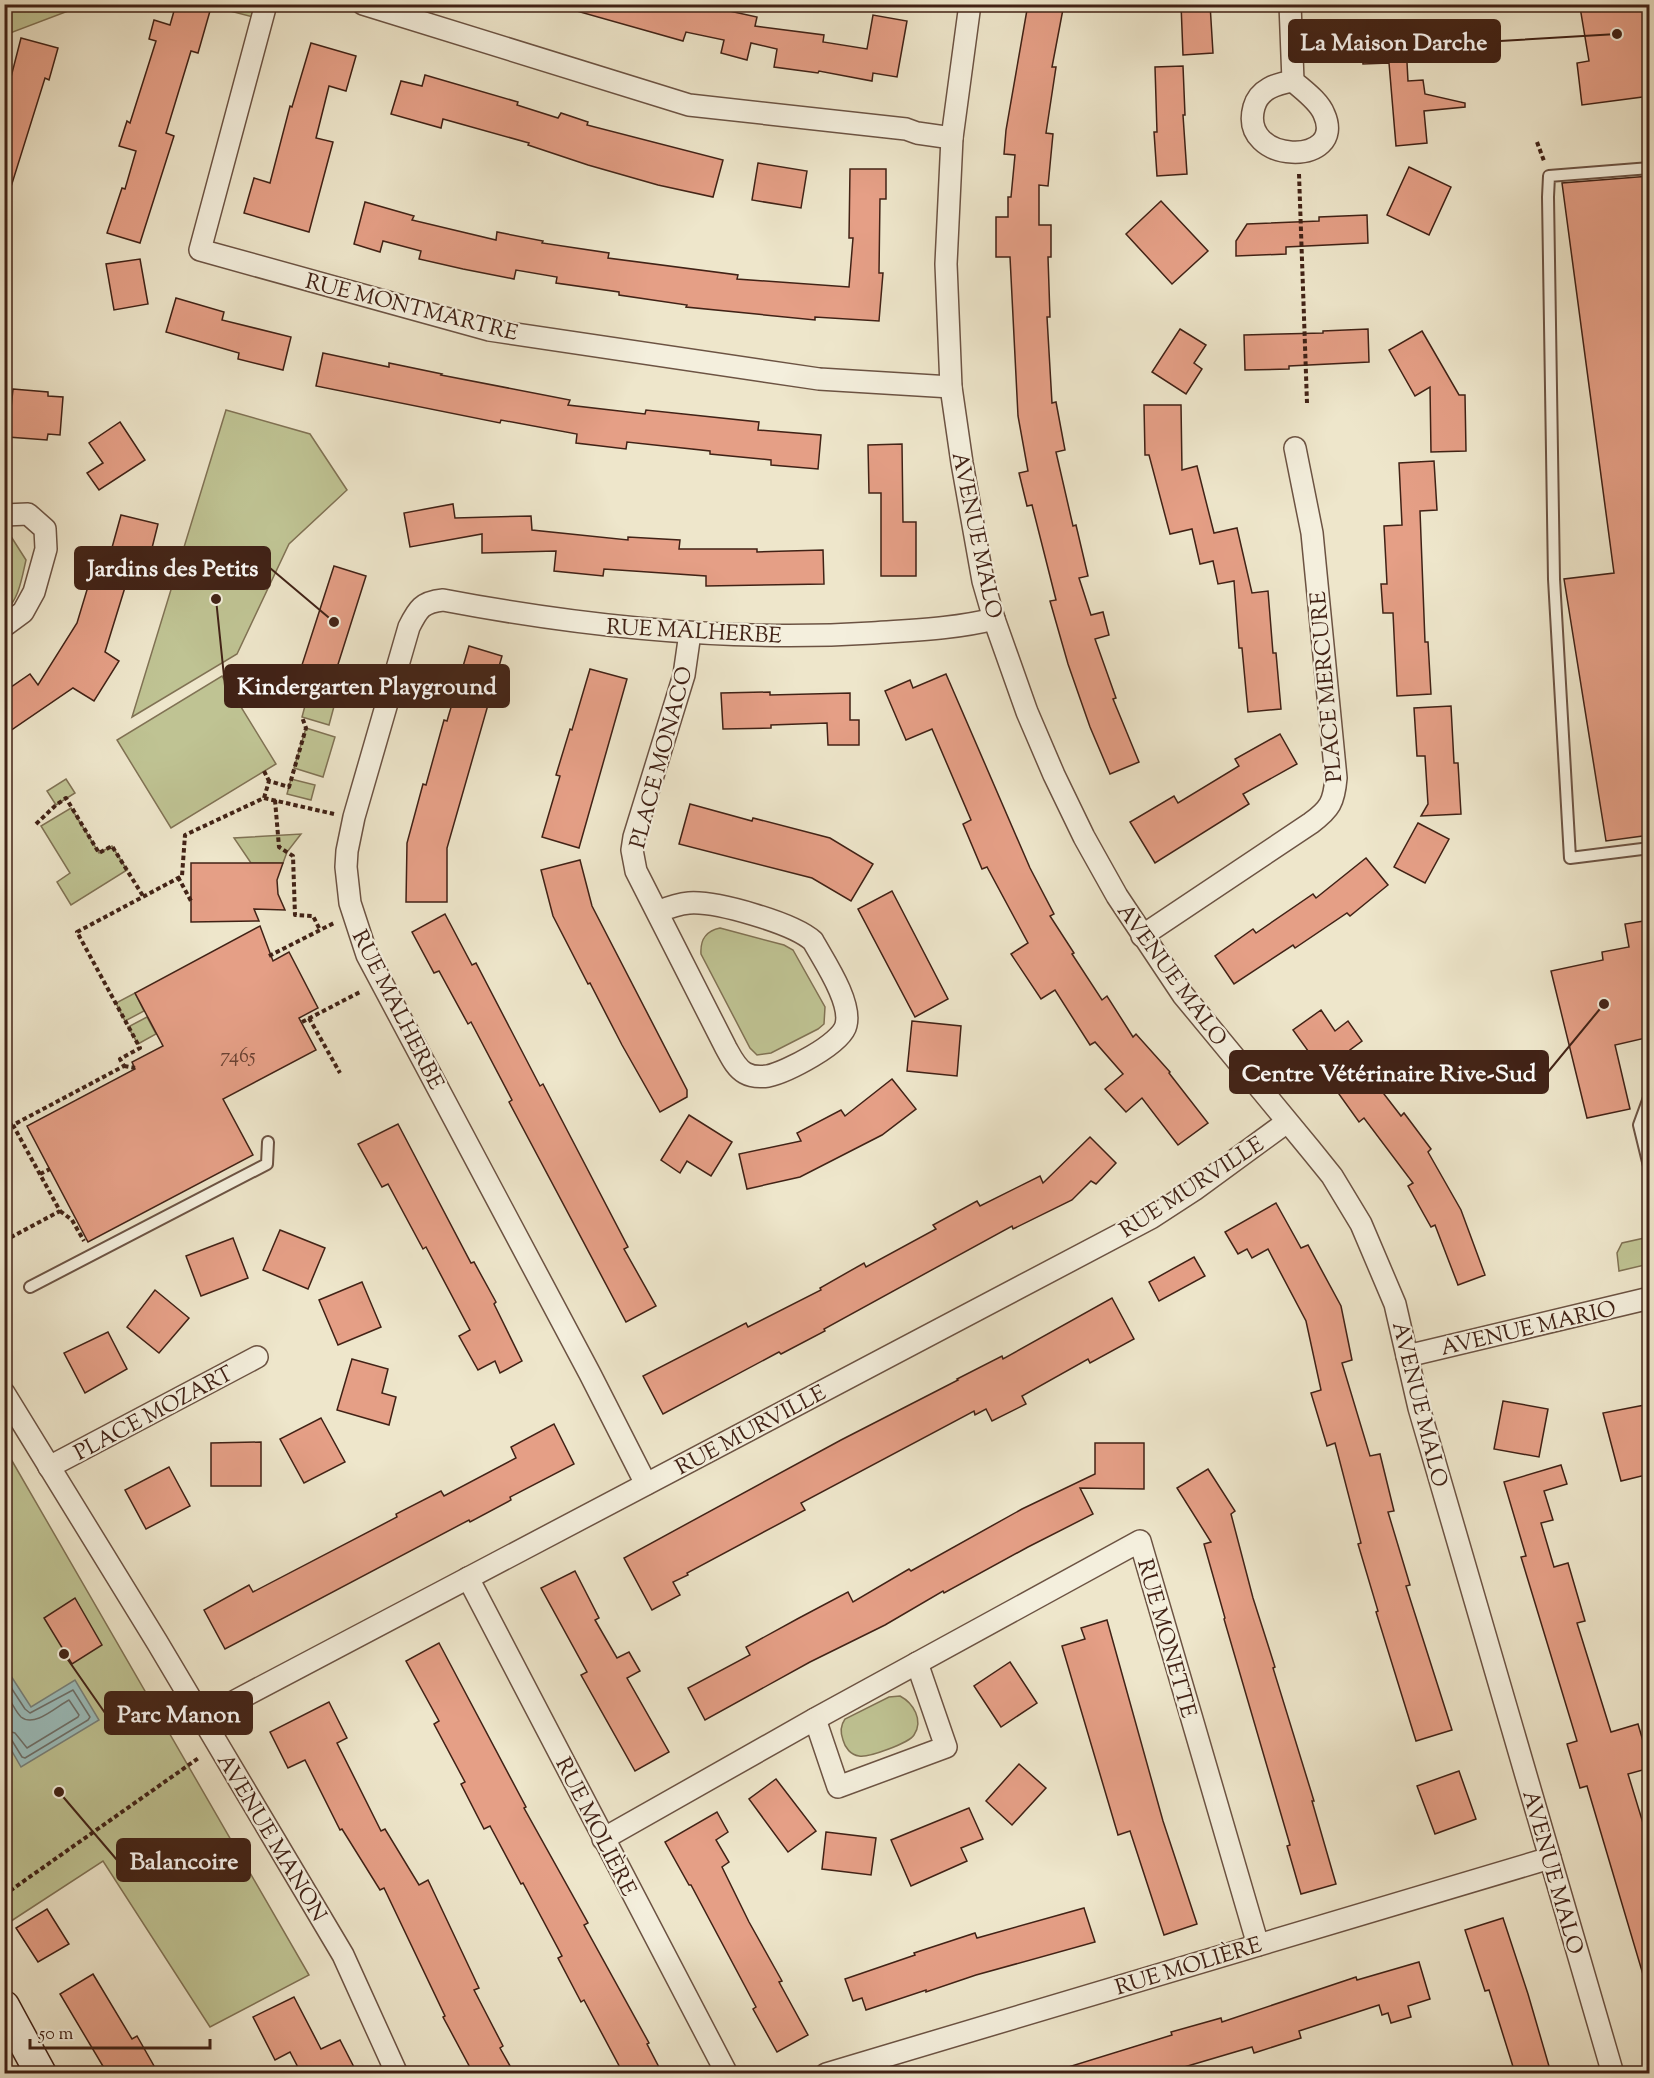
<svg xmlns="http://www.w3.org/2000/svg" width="1654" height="2078" font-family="'Sorts Mill Goudy',serif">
<rect width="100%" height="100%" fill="#eee6cb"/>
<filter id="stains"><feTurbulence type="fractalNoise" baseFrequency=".00333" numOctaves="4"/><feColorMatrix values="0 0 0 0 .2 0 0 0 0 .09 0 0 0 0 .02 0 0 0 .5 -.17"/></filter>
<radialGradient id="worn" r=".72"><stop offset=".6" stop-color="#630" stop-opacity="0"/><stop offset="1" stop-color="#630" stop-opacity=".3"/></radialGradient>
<g fill="#bfc393" stroke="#807254" stroke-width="1.5">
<polygon points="5,4 84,4 84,5 5,35"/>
<polygon points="207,5 261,5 257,18"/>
<polygon points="226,410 310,434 347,490 289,544 237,654 132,717"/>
<path d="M12 538 26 560C22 577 19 600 5 611V542Z"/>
<polygon points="222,676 276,764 171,828 117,740"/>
<polygon points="309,691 336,699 329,725 302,717"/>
<polygon points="306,728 335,737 323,777 294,768"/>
<polygon points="66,779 75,793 56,805 47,791"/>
<polygon points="291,779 315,785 311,800 287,794"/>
<polygon points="71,808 99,853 112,846 127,870 71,905 57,882 70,873 41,826"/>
<polygon points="301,834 287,852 283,863 251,863 234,838"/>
<path d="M720 928 784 945 793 950 825 1007 824 1024 818 1029 771 1053 757 1055 750 1048 701 954C700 939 706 931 720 928Z"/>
<polygon points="135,993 144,1011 125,1021 116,1003"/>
<polygon points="147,1017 156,1034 138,1044 128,1027"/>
<polygon points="1649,1237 1649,1264 1619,1271 1617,1253 1622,1243"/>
<polygon points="4,1447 309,1975 210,2027 103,1861 5,1925"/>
<path d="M900 1696C913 1703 924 1720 914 1735 909 1743 868 1758 859 1756 851 1755 845 1748 843 1740 840 1732 840 1726 845 1719L889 1697Z"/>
</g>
<polygon fill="#9bbebd" stroke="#77807a" stroke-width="1.5" points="11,1676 31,1707 75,1680 99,1720 21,1767 5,1739 5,1681"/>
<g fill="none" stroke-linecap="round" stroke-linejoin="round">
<g stroke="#6e706a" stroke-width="1.5">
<polyline points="4,1685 10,1686 25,1709 30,1713 73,1690 90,1717 88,1720 25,1758 22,1757 11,1739 4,1737"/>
<path d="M4 1693C11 1699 14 1710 21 1717 35 1728 57 1706 69 1700L79 1715 78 1717 27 1748 15 1733 4 1730"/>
</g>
</g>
<g fill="#e59f86" stroke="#412216" stroke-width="1.5">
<polygon points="176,4 187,4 210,11 198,53 191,51 166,133 174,136 140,243 107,233 122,188 125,189 136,151 119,146 127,121 130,123 156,41 149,39 154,20 170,25"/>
<polygon points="573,4 692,4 711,10 711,7 757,17 755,26 824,35 823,42 867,49 873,15 907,21 897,77 873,73 872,81 819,71 818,73 774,67 777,49 751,43 747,60 721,53 724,40 686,32 683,41 573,10"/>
<polygon points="1028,4 1064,4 1052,67 1056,67 1046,133 1053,134 1048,186 1039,185 1039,225 1051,225 1051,257 1048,257 1050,317 1047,317 1052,403 1056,402 1065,450 1056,452 1073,526 1076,525 1088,576 1079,578 1091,615 1103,612 1109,635 1095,639 1116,698 1113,699 1139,762 1110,774 1090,727 1068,664 1050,601 1056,600 1032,505 1027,506 1019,473 1028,471 1018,416 1010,257 996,257 996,217 1008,217 1008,197 1011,197 1015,155 1004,154 1006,130"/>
<polygon points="1181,4 1210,4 1213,53 1183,55"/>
<polygon points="1595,4 1650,4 1650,96 1582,105 1577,63 1589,61 1580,7"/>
<polygon points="1405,25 1408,81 1423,80 1425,94 1465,103 1465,107 1424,111 1427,143 1396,146 1389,63 1363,64 1361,28"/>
<polygon points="21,38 58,48 49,80 45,78 10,190 4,189 4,84 9,85"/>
<polygon points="311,43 356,56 346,91 329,86 316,138 333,142 309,232 244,213 254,178 270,183 290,106 292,107"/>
<polygon points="1183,66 1185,115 1183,115 1187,174 1157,176 1154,132 1157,132 1155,67"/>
<polygon points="425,75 518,102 517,105 558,118 561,113 588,122 587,125 723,160 713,197 658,185 588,165 528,145 529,143 443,119 441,128 391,114 401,81 422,86"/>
<polygon points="758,163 807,171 801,208 752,200"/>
<polygon points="1409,167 1451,187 1429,235 1387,215"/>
<polygon points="850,169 886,169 886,199 880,199 879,273 883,273 879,321 815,317 815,320 686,307 687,305 619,295 619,292 556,283 557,277 516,270 514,279 463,269 419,259 421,251 383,241 380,252 354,244 365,202 414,216 412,220 496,240 497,232 543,241 542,243 609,253 608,258 738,275 737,279 849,287 853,238 849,238"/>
<polygon points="1650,176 1650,835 1606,841 1564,579 1614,573 1562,183"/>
<polygon points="1161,201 1208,251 1172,284 1126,234"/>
<polygon points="1367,215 1368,243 1286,247 1286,254 1236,256 1236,241 1247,224 1319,221 1319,217"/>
<polygon points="140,259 148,304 114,310 106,264"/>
<polygon points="176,298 224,312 222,320 291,337 283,370 238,359 239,353 166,332"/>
<polygon points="1180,329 1206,345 1194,363 1202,369 1186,394 1152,372"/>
<polygon points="1368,329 1369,362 1289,366 1289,369 1245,370 1244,335 1323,333 1323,331"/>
<polygon points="1422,331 1459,395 1465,395 1466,451 1431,452 1430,387 1415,396 1389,350"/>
<polygon points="323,353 389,367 389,363 442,374 441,375 570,400 568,405 645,414 646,410 759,422 758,430 821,435 818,469 771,465 771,460 710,454 710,451 627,442 626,449 576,443 577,434 501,420 500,423 316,386"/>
<polygon points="13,389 48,392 48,396 63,397 60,435 48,434 47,440 8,437"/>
<polygon points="1144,405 1181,405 1182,470 1197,466 1214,533 1237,528 1252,593 1268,591 1273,653 1276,653 1281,709 1248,712 1242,648 1239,648 1234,581 1218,584 1213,561 1200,564 1192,529 1170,534 1149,455 1145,455"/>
<polygon points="120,422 145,460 99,490 87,473 103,463 89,443"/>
<polygon points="902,444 903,522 916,522 916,576 881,576 881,493 869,493 868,445"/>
<polygon points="1434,461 1437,510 1420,511 1425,642 1428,642 1431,694 1397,696 1393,613 1383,613 1381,584 1387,584 1384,526 1402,525 1399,463"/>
<polygon points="453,504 455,518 531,516 532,530 628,540 628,537 680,540 679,549 757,549 757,552 823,550 824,584 706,586 706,576 604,569 603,576 554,571 556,551 482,553 482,534 410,547 404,513"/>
<polygon points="121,515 158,524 146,572 131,568 105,652 119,661 94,701 73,688 4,735 4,692 30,674 38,685 77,623 93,570 105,573"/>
<polygon points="334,566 366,576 334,677 301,668"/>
<polygon points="469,646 502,656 447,848 447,902 406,902 407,843 423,784 426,785 444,720 447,721"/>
<polygon points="590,669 627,679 579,848 542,837 560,776 556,775 570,729 572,730"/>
<polygon points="946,674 1030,868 1054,914 1050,916 1074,953 1072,954 1102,1000 1107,996 1133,1037 1136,1034 1170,1072 1169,1073 1208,1123 1178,1145 1142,1098 1126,1112 1105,1089 1123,1074 1095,1042 1090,1045 1055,990 1041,999 1011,954 1028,943 987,867 982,869 963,824 971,820 932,729 906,740 885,691 910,680 913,688"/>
<polygon points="770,692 770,695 850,693 850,720 859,720 859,745 828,745 827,723 771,725 771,728 723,729 721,693"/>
<polygon points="1451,706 1454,763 1458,763 1461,814 1421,816 1428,804 1425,756 1417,756 1414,708"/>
<polygon points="1280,734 1297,764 1243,794 1249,804 1155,863 1130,822 1174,796 1178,803 1239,766 1235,759"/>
<polygon points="690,804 752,821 753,818 830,838 873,864 851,901 812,878 679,844"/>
<polygon points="1418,823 1449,839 1425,883 1394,867"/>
<polygon points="1366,858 1388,885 1350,916 1347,913 1295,948 1293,945 1234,984 1215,956 1253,929 1256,933 1313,894 1316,898"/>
<polygon points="580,860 592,906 687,1090 687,1097 660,1112 622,1045 590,983 588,984 553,916 541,870"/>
<polygon points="191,863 283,863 277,880 278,894 285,910 254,909 259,921 191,922"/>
<polygon points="892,891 948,999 915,1017 858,909"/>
<polygon points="445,914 472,965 476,963 540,1086 543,1084 628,1247 624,1249 656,1306 626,1322 509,1102 512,1100 471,1022 468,1024 439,971 434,973 412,932"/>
<polygon points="1650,920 1650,1037 1615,1045 1630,1109 1587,1118 1551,971 1603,960 1602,952 1629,947 1625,924"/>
<polygon points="260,926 273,961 289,952 318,1008 299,1018 316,1050 223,1099 253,1155 88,1242 27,1126 135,1069 132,1062 163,1046 135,993"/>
<polygon points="1321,1010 1335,1031 1348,1021 1362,1041 1350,1050 1401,1116 1404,1113 1431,1149 1428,1152 1461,1210 1485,1275 1458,1285 1435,1225 1431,1227 1408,1186 1413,1183 1364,1118 1359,1122 1293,1030"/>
<polygon points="912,1021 961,1026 957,1076 907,1071"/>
<polygon points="892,1079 916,1109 882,1135 800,1177 747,1189 739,1154 801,1141 797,1133 841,1110 845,1116"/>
<polygon points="689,1115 732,1142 711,1176 687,1161 680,1173 661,1160"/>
<polygon points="398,1124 471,1263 474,1262 496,1302 494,1304 522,1361 500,1373 495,1361 478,1370 459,1336 470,1330 426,1247 423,1249 388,1184 382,1187 358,1144"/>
<polygon points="1090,1137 1116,1163 1096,1184 1091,1181 1072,1200 1013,1229 1012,1226 824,1329 825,1331 781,1354 779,1352 663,1414 643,1376 746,1323 748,1327 821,1290 820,1288 864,1263 866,1267 936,1229 933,1225 977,1201 980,1206 1040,1176 1043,1183"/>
<polygon points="1276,1203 1301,1248 1308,1245 1341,1306 1352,1360 1342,1363 1370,1456 1380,1454 1394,1511 1388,1512 1410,1585 1406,1586 1452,1730 1416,1741 1376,1612 1378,1611 1358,1544 1361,1543 1335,1443 1327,1446 1311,1393 1321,1390 1306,1321 1268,1249 1252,1258 1247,1249 1238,1254 1225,1232"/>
<polygon points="280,1230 325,1248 308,1289 263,1270"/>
<polygon points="233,1238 248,1278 201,1296 186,1256"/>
<polygon points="1194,1257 1205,1276 1159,1301 1149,1282"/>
<polygon points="362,1282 381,1327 338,1345 319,1300"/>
<polygon points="155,1290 189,1318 159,1353 127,1327"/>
<polygon points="1112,1298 1134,1339 1090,1363 1088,1359 1022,1396 1026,1404 992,1421 986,1409 975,1415 974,1411 801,1503 805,1510 687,1573 688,1575 673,1582 680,1595 652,1610 624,1558 841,1440 958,1380 957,1379 1002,1356 1003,1359"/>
<polygon points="108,1332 127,1369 85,1393 64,1353"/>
<polygon points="352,1359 388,1369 382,1393 396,1397 389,1425 337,1410"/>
<polygon points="1503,1401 1548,1409 1539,1457 1494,1449"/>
<polygon points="1650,1404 1650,1474 1621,1481 1603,1413"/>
<polygon points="321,1418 345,1462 304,1483 280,1439"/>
<polygon points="554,1424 574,1464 510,1497 511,1500 470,1522 469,1520 225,1649 204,1610 249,1585 253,1592 397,1517 396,1514 441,1491 444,1496 516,1458 511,1447"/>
<polygon points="261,1442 261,1486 211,1486 211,1443"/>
<polygon points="1095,1443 1144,1443 1144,1489 1080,1488 1093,1514 1028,1547 944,1593 943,1591 885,1625 810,1662 705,1720 688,1688 750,1655 746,1647 799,1618 848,1592 853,1602 909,1569 911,1571 1022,1509 1095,1474"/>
<polygon points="1561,1465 1567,1484 1544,1491 1553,1520 1541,1523 1554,1567 1568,1563 1585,1621 1577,1623 1611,1732 1638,1724 1650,1765 1650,1768 1628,1774 1650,1846 1650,1977 1644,1978 1587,1786 1580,1788 1567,1744 1577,1741 1521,1557 1526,1556 1504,1482"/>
<polygon points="169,1467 190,1506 146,1529 125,1490"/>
<polygon points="1208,1469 1235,1511 1231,1514 1253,1598 1275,1667 1273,1668 1314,1801 1312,1801 1336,1884 1301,1894 1287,1846 1290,1845 1224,1619 1225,1618 1204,1544 1211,1542 1177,1488"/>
<polygon points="575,1571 599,1618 595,1620 617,1658 629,1652 640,1671 627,1678 669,1752 635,1771 581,1675 587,1672 541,1588"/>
<polygon points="75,1598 102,1645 72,1664 44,1618"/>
<polygon points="1107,1620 1163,1821 1197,1924 1164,1935 1130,1831 1118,1835 1062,1646 1085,1639 1081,1628"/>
<polygon points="439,1643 526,1807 524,1808 588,1923 584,1925 649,2043 647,2044 662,2073 623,2073 584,2000 581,2002 558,1958 562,1956 523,1883 521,1884 490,1826 484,1829 461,1784 465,1782 434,1724 439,1721 406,1661"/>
<polygon points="1010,1662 1037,1703 1001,1727 974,1686"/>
<polygon points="329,1702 347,1738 337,1743 381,1831 385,1829 419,1885 428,1880 479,1988 474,1990 503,2046 500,2048 514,2073 473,2073 443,2017 445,2016 384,1888 380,1890 342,1829 340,1830 305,1760 288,1768 270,1732"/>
<polygon points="1019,1764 1046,1788 1012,1825 986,1801"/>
<polygon points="1459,1771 1476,1819 1435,1834 1417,1786"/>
<polygon points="776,1779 816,1831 788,1852 749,1799"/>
<polygon points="969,1808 983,1839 961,1848 967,1861 911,1886 891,1840"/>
<polygon points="717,1812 728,1832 716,1840 729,1862 722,1867 749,1922 782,1981 779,1982 808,2035 777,2052 753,2009 756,2007 691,1885 689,1885 665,1842"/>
<polygon points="826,1832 876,1838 871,1875 822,1869"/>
<polygon points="1084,1908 1095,1942 976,1975 926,1992 926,1990 866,2010 862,1998 853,2001 845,1979 915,1955 914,1953 975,1933 977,1938"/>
<polygon points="47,1909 69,1944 38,1962 16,1928"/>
<polygon points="1503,1918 1528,1994 1551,2073 1515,2073 1489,1990 1485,1991 1465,1930"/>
<polygon points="1419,1962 1430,1999 1408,2006 1411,2017 1391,2023 1388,2013 1382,2015 1379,2005 1299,2031 1301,2038 1254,2053 1252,2047 1174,2070 1175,2073 1065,2073 1065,2068 1172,2035 1171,2032 1221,2018 1222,2022 1356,1977 1357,1980"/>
<polygon points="93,1974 132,2039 137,2036 158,2073 107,2073 60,1994"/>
<polygon points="294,1997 321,2049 340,2040 357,2073 301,2073 290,2052 275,2060 253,2017"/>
</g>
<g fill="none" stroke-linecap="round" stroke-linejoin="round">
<g stroke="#6c5343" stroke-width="14">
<g id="service">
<polyline points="1650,168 1549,176 1548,197 1554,579 1570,858 1650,848"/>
<polyline points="1650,1095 1639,1125 1650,1170"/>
<polyline points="30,1287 267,1164 268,1142"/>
</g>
</g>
<g stroke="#6c5343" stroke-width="24">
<g id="minor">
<polyline points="266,4 200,250 489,330 819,379 951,387"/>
<polyline points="363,4 689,105 906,129 917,133 952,138"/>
<polyline points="970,4 952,138 946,264 951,387 962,463 983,581 994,619 1027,712 1054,775 1084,837 1117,896 1183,995 1311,1150 1332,1176 1361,1224 1395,1304 1419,1408 1613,2074"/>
<path d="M1290 4 1293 81C1303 90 1319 101 1324 114 1348 167 1238 165 1254 107 1259 89 1276 84 1293 81"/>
<polyline points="4,515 28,514 45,529 46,549 34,592 23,612 4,626"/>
<path d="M657 912C667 908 677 904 689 903 716 901 793 923 813 941 824 961 852 1002 846 1025 842 1044 786 1072 768 1076 761 1077 752 1077 745 1073 736 1068 731 1057 726 1048L636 871 632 850 634 837 684 675 690 633"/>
<path d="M1142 936 1311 823C1330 809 1334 802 1336 778L1312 533 1295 448"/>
<polyline points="1407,1356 1650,1298"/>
<polyline points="4,1393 157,1642 343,1955 397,2074"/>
<polyline points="49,1467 257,1357"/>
<path d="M646 1484 590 1374 367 955 350 903 346 867 347 851 354 817 409 627C418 609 422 602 443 600 585 627 728 642 872 633 913 630 954 629 994 619"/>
<polyline points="468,1578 727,2074"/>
<polyline points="815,1719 838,1787 946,1747 917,1663"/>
<polyline points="203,1720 235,1701 1151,1218 1194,1190 1287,1122"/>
<polyline points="603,1839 815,1719 1140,1541 1258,1945"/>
<polyline points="826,2074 1550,1858"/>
</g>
</g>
<g stroke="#412216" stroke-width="33">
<polyline id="secondary" points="4,2006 41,2074"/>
</g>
<g stroke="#412216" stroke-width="4" stroke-dasharray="4.5 3" stroke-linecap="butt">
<polyline points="4,7 12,4"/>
<polyline points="1537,142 1544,161"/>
<polyline points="1299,174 1307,403"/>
<polyline points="264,771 269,781"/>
<polyline points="264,798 269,781 289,787 306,728 302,717"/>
<polyline points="275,800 279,847 293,856 295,915 313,916 320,930"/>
<polyline points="36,824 56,805 66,798 99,853 112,846 143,896"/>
<polyline points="178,877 191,901"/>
<polyline points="269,956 334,923"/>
<polyline points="309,1018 340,1073"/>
<polyline points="302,1022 362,991"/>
<polyline points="124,1066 135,1068"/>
<polyline points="4,1130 13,1125"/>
<polyline points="40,1174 50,1169"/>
<polyline points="60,1211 72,1220 84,1241"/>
<polyline points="4,1241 60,1211 13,1125 124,1066 120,1059 140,1048 77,932 182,876 185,835 264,798 334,814"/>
<polyline points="4,1895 200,1757"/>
</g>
<use href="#service" stroke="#f4efdd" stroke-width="10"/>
<use href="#minor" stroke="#f4efdd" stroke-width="21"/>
<use href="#secondary" stroke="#f4efdd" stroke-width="30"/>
</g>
<g text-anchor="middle" stroke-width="4.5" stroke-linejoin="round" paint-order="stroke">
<g font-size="20" fill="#6a4132">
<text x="238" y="1062">7465</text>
</g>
<g font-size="22" fill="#412216" stroke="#f4efdd">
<text transform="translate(412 306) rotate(14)" y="8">RUE MONTMARTRE</text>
<text transform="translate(978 535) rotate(78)" y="8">AVENUE MALO</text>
<text transform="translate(694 630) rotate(3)" y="8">RUE MALHERBE</text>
<text transform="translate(1325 687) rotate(-95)" y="8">PLACE MERCURE</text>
<text transform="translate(660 757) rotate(-75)" y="8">PLACE MONACO</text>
<text transform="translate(1173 974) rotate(54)" y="8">AVENUE MALO</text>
<text transform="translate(399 1009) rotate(63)" y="8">RUE MALHERBE</text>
<text transform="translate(1191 1186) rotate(-33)" y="8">RUE MURVILLE</text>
<text transform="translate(1528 1327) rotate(-13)" y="8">AVENUE MARIO</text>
<text transform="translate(1421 1404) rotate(76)" y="8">AVENUE MALO</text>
<text transform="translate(153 1412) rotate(-28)" y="8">PLACE MOZART</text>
<text transform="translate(750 1429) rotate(-28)" y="8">RUE MURVILLE</text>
<text transform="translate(1168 1638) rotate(74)" y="8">RUE MONETTE</text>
<text transform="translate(597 1826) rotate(63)" y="8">RUE MOLIÈRE</text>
<text transform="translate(273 1837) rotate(59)" y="8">AVENUE MANON</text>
<text transform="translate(1554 1872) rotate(74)" y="8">AVENUE MALO</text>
<text transform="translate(1188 1965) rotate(-17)" y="8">RUE MOLIÈRE</text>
</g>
</g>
<path fill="none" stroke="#412216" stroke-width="2" d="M1617 34L1500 41M334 622L270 568M216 599L225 686M1604 1004L1548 1072M64 1654L105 1713M59 1792L117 1860"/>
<g fill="#412216" stroke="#f4efdd" stroke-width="2">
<circle cx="1617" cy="34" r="6"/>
<circle cx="334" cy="622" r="6"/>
<circle cx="216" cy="599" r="6"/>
<circle cx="1604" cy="1004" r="6"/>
<circle cx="64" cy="1654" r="6"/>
<circle cx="59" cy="1792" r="6"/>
</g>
<g fill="#412216" stroke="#412216" stroke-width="2">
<rect x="1289" y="20" width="211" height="42" rx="6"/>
<rect x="75" y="547" width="195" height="42" rx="6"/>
<rect x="225" y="665" width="284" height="42" rx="6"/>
<rect x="1230" y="1051" width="318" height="42" rx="6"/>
<rect x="105" y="1692" width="147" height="42" rx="6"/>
<rect x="117" y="1839" width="133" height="42" rx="6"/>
</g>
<g font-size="24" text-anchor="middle" font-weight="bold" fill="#fff">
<text x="1394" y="50">La Maison Darche</text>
<text x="173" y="576">Jardins des Petits</text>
<text x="367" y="694">Kindergarten Playground</text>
<text x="1389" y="1081">Centre Vétérinaire Rive-Sud</text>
<text x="179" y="1722">Parc Manon</text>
<text x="184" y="1869">Balancoire</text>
</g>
<rect width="1654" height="2078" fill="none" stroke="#eee6cb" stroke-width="24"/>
<rect x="6" y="6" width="1642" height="2066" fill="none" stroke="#412216" stroke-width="3"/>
<rect x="12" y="12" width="1630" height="2054" fill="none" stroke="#412216" stroke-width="1.5"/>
<path d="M30 2039v9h180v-9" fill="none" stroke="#412216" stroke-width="3"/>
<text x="39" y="2039" font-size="18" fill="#412216" stroke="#f4efdd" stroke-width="4.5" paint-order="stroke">50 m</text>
<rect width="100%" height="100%" filter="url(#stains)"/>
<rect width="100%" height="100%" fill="url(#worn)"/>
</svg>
